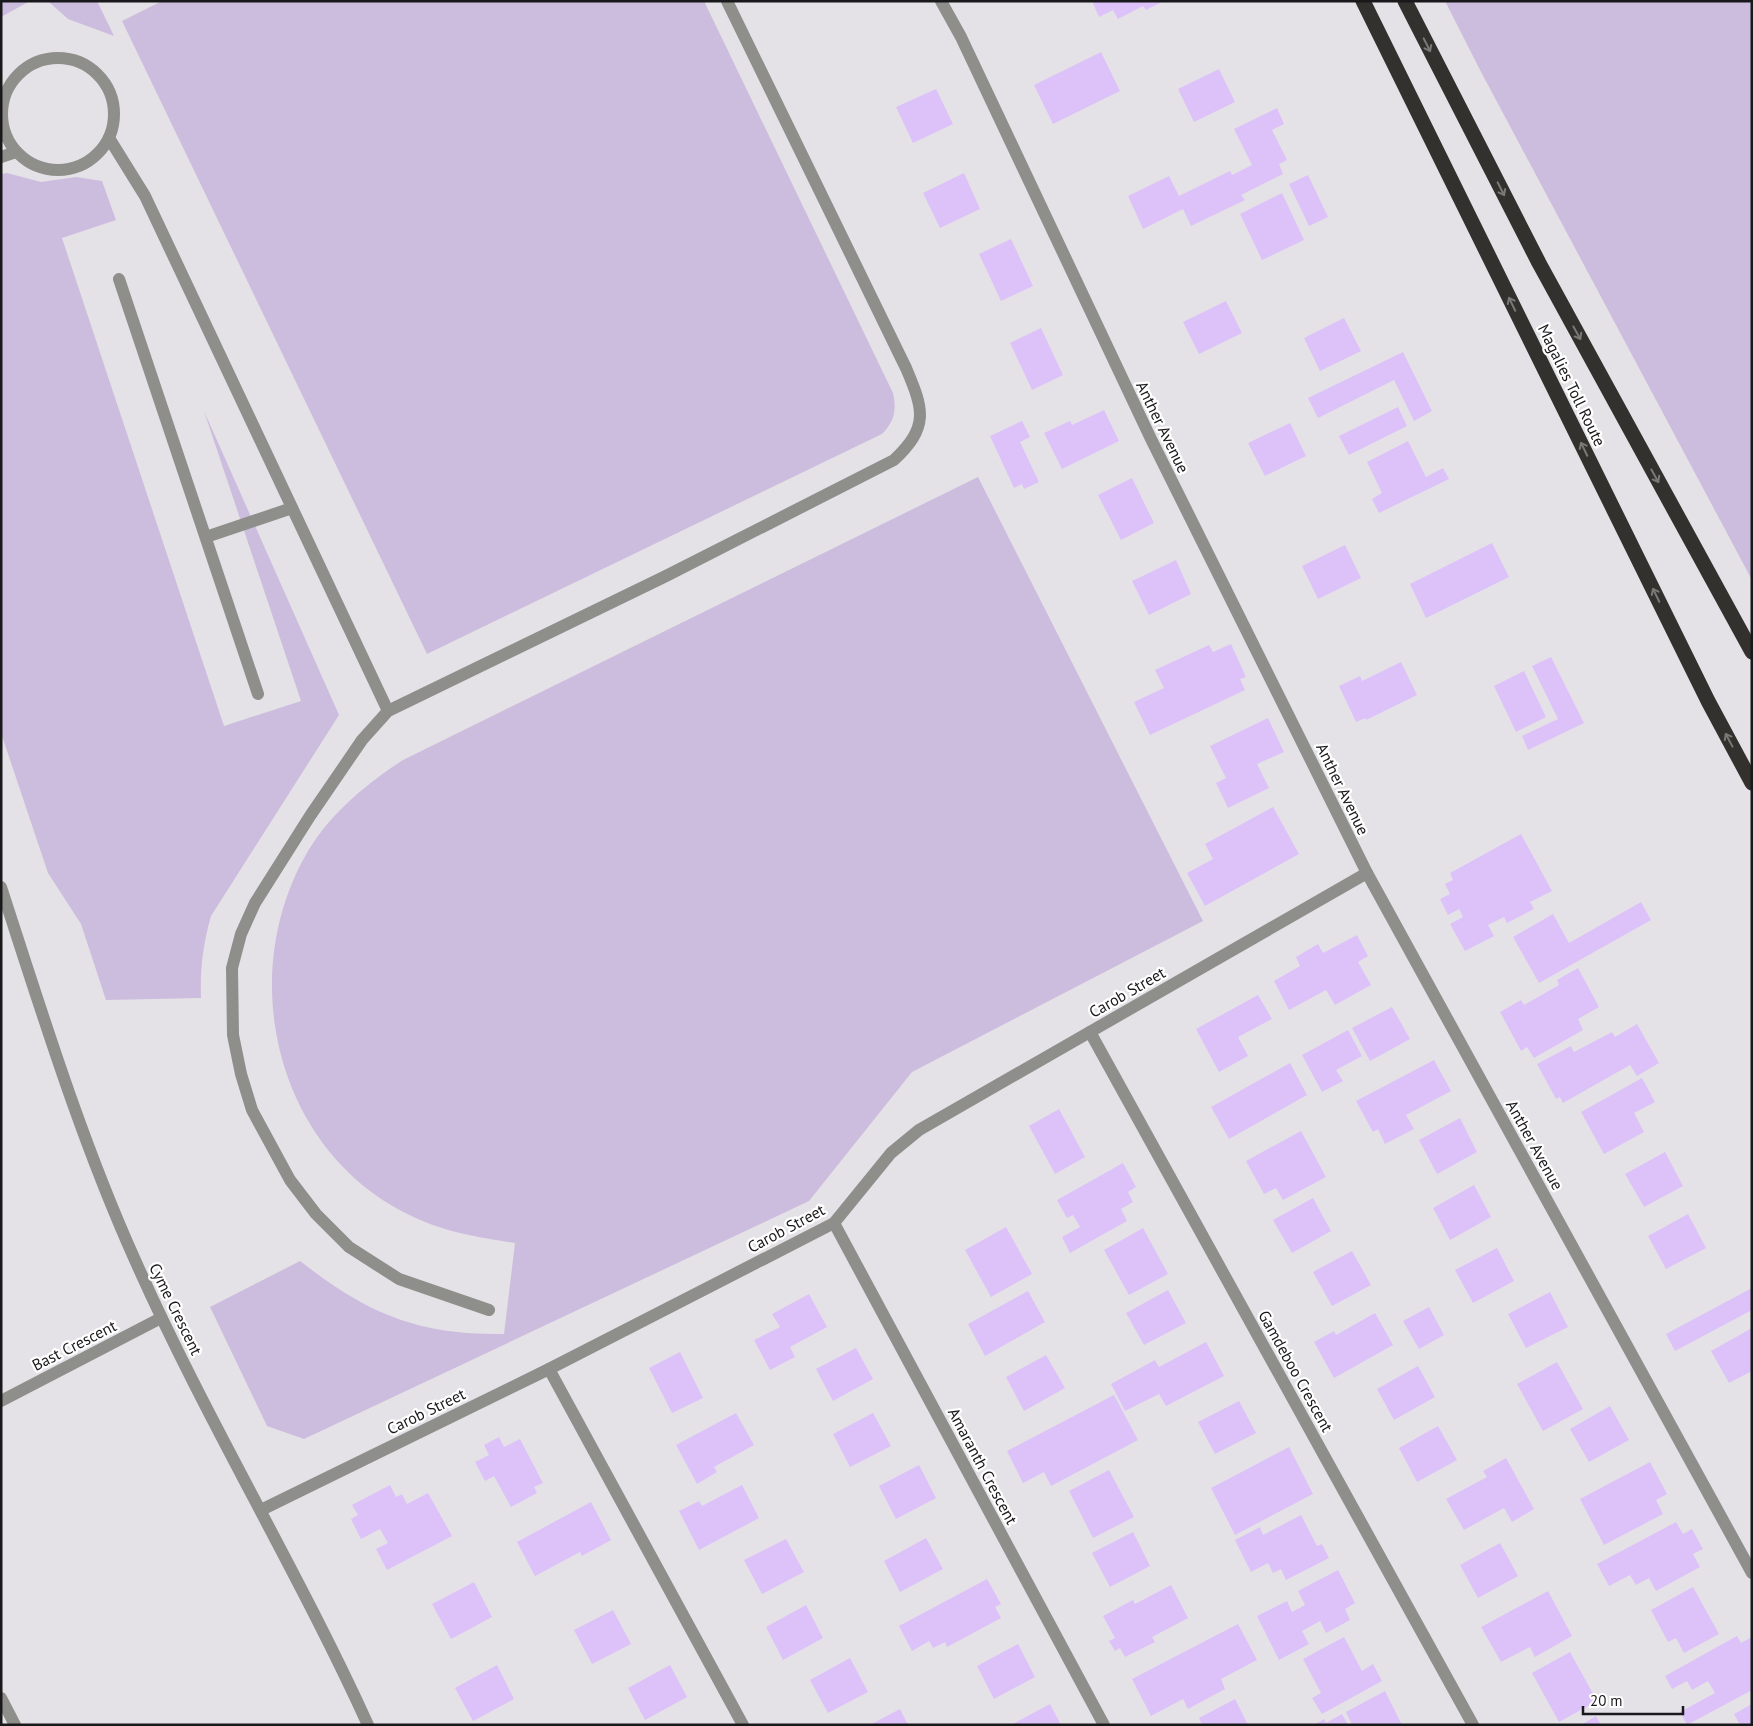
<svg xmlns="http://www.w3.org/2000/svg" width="1753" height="1726" font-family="'PT Sans',sans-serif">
<rect width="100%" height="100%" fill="#e5e2e7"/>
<g fill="#ccbdde">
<polygon points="1,1 30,1 1,17"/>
<polygon points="48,1 97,1 114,36 68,19"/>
<path d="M162 1H704L893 393C897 410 894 422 882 434L427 654 122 21Z"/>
<polygon points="1445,1 1752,1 1752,580 1480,70"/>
<path d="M7 173 41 182 76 177 102 181 116 220 62 238 224 726 301 701 204 411 339 715 211 916C203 944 200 969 201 998L106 1000 81 924 48 873 1 733V174Z"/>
<path d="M978 477 1203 921 912 1072 809 1201 304 1439 267 1426 210 1307 300 1261C368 1314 417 1335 504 1334L515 1243C470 1236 437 1231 396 1208 276 1140 239 979 303 860 326 817 363 786 403 760Z"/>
</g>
<g fill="#dcc2f9">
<polygon points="1092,1 1164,1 1146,10 1143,6 1118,19 1113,10 1099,17"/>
<polygon points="1101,52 1120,91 1053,124 1034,85"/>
<polygon points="1219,69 1235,102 1194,122 1178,89"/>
<polygon points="936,89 953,124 913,143 896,107"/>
<polygon points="1277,108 1284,124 1272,130 1287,160 1279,164 1283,174 1241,195 1245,200 1191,226 1183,209 1143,229 1128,196 1169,176 1179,196 1230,171 1232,175 1252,165 1234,129"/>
<polygon points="964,173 980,209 940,228 923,193"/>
<polygon points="1308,175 1328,217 1309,226 1289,184"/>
<polygon points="1282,193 1304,240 1262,260 1240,214"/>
<polygon points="1011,239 1033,286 1001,301 979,254"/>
<polygon points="1226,301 1242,333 1199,354 1183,322"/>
<polygon points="1344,318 1361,351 1320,371 1304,338"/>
<polygon points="1041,328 1063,375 1032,390 1010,343"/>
<polygon points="1403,352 1432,411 1414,421 1394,380 1318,418 1308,398"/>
<polygon points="1398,407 1407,426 1349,455 1339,436"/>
<polygon points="1104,410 1119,441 1062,469 1044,433 1070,421 1072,425"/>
<polygon points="1022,421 1030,437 1020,442 1039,482 1024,489 1022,484 1014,488 990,436"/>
<polygon points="1290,423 1306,456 1265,476 1248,443"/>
<polygon points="1408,441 1426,477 1443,468 1449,479 1379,513 1372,499 1382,493 1367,462"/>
<polygon points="1132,478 1154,523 1121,540 1098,495"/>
<polygon points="1492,543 1509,577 1426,618 1410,584"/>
<polygon points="1345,545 1361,578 1318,599 1302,566"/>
<polygon points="1176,560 1191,594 1149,615 1132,581"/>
<polygon points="1231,644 1246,677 1240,679 1245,690 1150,735 1134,702 1164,688 1155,670 1209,645 1213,652"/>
<polygon points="1551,657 1584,723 1528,750 1522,736 1558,719 1532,666"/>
<polygon points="1401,662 1417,695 1366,720 1365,718 1356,722 1339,686 1360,676 1362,681"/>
<polygon points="1524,671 1546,717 1516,732 1494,686"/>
<polygon points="1268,718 1284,752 1257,764 1269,788 1228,808 1216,783 1226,778 1210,746"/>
<polygon points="1273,807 1299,854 1205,906 1187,873 1213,859 1205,844"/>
<polygon points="1521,834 1552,891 1530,902 1534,909 1507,923 1504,917 1488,925 1494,936 1465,951 1450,924 1463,917 1459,909 1448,915 1440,899 1450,894 1445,884 1453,880 1450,873"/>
<polygon points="1641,902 1651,920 1539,983 1513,937 1553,914 1569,943"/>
<polygon points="1357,935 1368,956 1358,962 1371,985 1335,1005 1326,990 1289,1010 1274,981 1300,966 1296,957 1318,944 1323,953"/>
<polygon points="1578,968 1599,1007 1578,1019 1583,1030 1534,1058 1527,1047 1521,1051 1500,1012 1521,1000 1524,1005 1559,985 1557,980"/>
<polygon points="1258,995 1272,1019 1238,1037 1248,1056 1219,1072 1196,1029"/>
<polygon points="1392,1007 1410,1039 1370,1061 1352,1028"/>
<polygon points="1637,1024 1659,1063 1637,1076 1630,1065 1563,1103 1560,1097 1556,1099 1537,1064 1571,1046 1574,1052 1612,1032 1615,1037"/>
<polygon points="1348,1030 1362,1056 1336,1070 1343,1081 1322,1092 1302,1055"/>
<polygon points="1434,1060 1451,1091 1406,1115 1414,1129 1385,1144 1378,1129 1373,1132 1356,1101"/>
<polygon points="1290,1063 1307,1095 1229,1139 1211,1107"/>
<polygon points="1642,1078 1655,1102 1634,1113 1644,1132 1604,1154 1581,1112"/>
<polygon points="1059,1109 1085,1157 1055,1174 1029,1126"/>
<polygon points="1460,1118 1477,1152 1437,1174 1419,1140"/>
<polygon points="1301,1131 1326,1177 1283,1200 1276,1188 1264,1194 1246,1161"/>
<polygon points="1665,1152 1683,1186 1644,1207 1625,1174"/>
<polygon points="1123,1163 1136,1187 1128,1192 1133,1202 1121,1209 1127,1221 1070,1253 1062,1237 1080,1227 1073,1215 1067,1218 1057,1200"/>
<polygon points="1474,1185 1491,1217 1450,1240 1433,1208"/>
<polygon points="1313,1198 1331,1231 1292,1253 1273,1220"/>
<polygon points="1688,1214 1706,1248 1666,1269 1648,1236"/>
<polygon points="1006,1227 1032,1274 991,1297 965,1250"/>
<polygon points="1143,1228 1168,1274 1129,1295 1104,1250"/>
<polygon points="1497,1248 1514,1281 1473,1303 1455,1270"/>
<polygon points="1352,1251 1371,1285 1332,1306 1313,1272"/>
<polygon points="1752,1288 1752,1310 1675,1351 1666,1334"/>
<polygon points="1168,1290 1186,1323 1144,1345 1126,1313"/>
<polygon points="1028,1291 1045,1322 985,1356 968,1324"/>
<polygon points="1550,1292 1568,1327 1526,1348 1508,1314"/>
<polygon points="809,1294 827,1327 790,1347 795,1357 770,1370 754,1340 780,1327 772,1314"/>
<polygon points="1429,1307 1444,1335 1419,1349 1403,1321"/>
<polygon points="1375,1313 1393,1345 1334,1378 1314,1342 1334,1331 1336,1335"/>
<polygon points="1752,1328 1752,1371 1729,1383 1711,1351"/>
<polygon points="1206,1342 1224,1376 1166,1406 1159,1394 1125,1411 1111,1384 1155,1360 1159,1367"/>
<polygon points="856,1348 873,1379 833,1401 816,1369"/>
<polygon points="680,1352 703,1398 672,1413 649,1368"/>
<polygon points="1046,1355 1065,1388 1024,1411 1006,1377"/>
<polygon points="1557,1362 1583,1409 1543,1431 1517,1384"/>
<polygon points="1418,1366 1435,1397 1394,1420 1377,1389"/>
<polygon points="1114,1395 1138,1440 1051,1486 1044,1472 1023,1483 1007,1451"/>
<polygon points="1239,1401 1256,1433 1215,1454 1198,1422"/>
<polygon points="1610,1406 1629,1440 1589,1462 1570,1429"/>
<polygon points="736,1413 754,1445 714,1467 717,1472 697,1484 676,1445"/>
<polygon points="873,1413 891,1446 850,1467 833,1434"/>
<polygon points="1438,1426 1457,1460 1417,1482 1399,1448"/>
<polygon points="499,1437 504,1447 520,1439 543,1483 534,1487 537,1493 511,1507 494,1476 485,1481 475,1462 489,1455 484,1445"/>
<polygon points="1289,1447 1313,1494 1235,1535 1211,1488"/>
<polygon points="1506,1458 1534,1509 1512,1522 1504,1508 1464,1530 1446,1499 1487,1477 1483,1471"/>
<polygon points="1650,1462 1667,1494 1656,1500 1663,1514 1604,1545 1580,1499"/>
<polygon points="919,1465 936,1498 896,1519 879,1486"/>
<polygon points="1109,1470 1134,1517 1093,1538 1069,1491"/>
<polygon points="390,1485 396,1497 402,1494 407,1504 428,1493 452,1536 387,1570 376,1549 388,1543 380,1529 361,1539 351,1519 358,1515 352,1505"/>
<polygon points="742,1485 759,1518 699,1550 679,1511 699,1501 702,1506"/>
<polygon points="591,1502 611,1540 582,1556 580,1552 535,1576 517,1542"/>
<polygon points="1301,1515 1317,1546 1322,1544 1329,1558 1286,1580 1281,1569 1273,1573 1268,1563 1251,1572 1235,1540 1260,1527 1263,1535"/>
<polygon points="1676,1522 1683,1534 1692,1529 1703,1549 1693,1554 1700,1567 1656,1591 1649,1578 1636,1585 1630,1575 1609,1586 1597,1564"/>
<polygon points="1133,1532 1150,1566 1110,1587 1092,1553"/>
<polygon points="926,1538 943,1569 900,1592 884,1561"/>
<polygon points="786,1539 804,1572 762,1594 744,1560"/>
<polygon points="1500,1543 1518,1576 1478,1598 1460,1565"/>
<polygon points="1338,1570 1355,1603 1345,1609 1350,1620 1326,1633 1320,1621 1302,1631 1309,1644 1279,1660 1257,1616 1287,1601 1292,1612 1305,1605 1298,1591"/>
<polygon points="987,1579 1001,1604 995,1607 1001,1618 947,1647 945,1642 933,1648 929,1641 912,1651 899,1626"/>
<polygon points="474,1582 492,1617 451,1639 432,1604"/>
<polygon points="1171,1585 1188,1618 1152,1637 1155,1642 1125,1657 1120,1648 1115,1651 1109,1641 1115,1638 1103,1616 1133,1600 1135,1604"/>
<polygon points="1693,1587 1719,1634 1684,1653 1676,1638 1668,1642 1651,1610"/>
<polygon points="1548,1591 1572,1636 1535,1657 1530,1647 1501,1662 1481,1627"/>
<polygon points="806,1605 823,1638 783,1660 766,1627"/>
<polygon points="613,1610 631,1644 592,1664 574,1630"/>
<polygon points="1238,1624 1257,1660 1221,1679 1225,1689 1188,1709 1183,1699 1151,1716 1132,1679"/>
<polygon points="1737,1636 1741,1643 1752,1637 1752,1690 1687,1725 1680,1712 1715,1693 1708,1681 1692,1690 1687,1681 1672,1689 1665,1676"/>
<polygon points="1344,1637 1362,1671 1373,1664 1382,1681 1322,1714 1312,1698 1321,1693 1303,1659"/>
<polygon points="1018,1644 1035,1677 994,1699 977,1666"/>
<polygon points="1570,1652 1597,1701 1559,1722 1532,1673"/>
<polygon points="850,1658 868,1692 828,1713 810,1680"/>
<polygon points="497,1665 514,1699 473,1721 455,1688"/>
<polygon points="670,1665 687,1697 645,1720 628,1688"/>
<polygon points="1385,1691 1402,1725 1352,1725 1346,1712"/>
<polygon points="1235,1699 1248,1725 1202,1725 1199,1718"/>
<polygon points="1050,1704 1061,1725 1011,1725"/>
<polygon points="1752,1704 1752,1725 1740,1725 1734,1714"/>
<polygon points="900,1709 908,1725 870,1725"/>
<polygon points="1342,1714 1348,1725 1314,1725 1324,1719 1326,1723"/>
<polygon points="1596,1716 1601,1725 1581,1725"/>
</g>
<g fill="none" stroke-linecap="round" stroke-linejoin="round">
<g stroke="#8e8e8b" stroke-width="12">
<polyline points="119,279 258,694"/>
<polyline points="206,537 292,508"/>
</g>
<g stroke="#8e8e8b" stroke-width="12">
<polyline points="941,1 961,37 1151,439 1367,873 1752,1573"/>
<circle cx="58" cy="114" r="56"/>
<polyline points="109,138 145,196 388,711"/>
<polyline points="1,157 16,152"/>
<path d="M1 887C42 1013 81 1140 135 1260 205 1418 296 1567 368 1725"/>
<polyline points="1090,1032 1473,1725"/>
<polyline points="834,1223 1104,1725"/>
<path d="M489 1310 399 1279 349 1247 316 1214 290 1180 252 1110 241 1074 233 1035 232 968 241 934 255 903 310 816 362 740 388 711 666 576 894 460C929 427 924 410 906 368L727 1"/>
<polyline points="549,1369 743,1725"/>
<polyline points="1,1401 161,1318"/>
<polyline points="261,1510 549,1369 834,1223 891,1153 919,1130 1367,873"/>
<polyline points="1,1698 15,1725"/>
</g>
<g stroke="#33312d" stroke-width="15">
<polyline points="1363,1 1708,701 1752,783"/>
<polyline points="1405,1 1539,263 1752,652"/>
</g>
</g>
<defs><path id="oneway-shaft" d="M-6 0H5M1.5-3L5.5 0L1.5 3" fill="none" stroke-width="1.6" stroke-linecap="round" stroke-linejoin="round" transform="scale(1.25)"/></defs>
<g stroke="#7a7976">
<use href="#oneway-shaft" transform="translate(1427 45) rotate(63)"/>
<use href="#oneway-shaft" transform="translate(1501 189) rotate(63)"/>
<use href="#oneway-shaft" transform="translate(1512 304) rotate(-116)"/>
<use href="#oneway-shaft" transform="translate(1577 333) rotate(61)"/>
<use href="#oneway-shaft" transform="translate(1584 449) rotate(-116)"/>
<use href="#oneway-shaft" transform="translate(1655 476) rotate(61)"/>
<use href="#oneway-shaft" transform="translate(1656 595) rotate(-116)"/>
<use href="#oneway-shaft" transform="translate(1729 740) rotate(-118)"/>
</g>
<g text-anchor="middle" stroke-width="4.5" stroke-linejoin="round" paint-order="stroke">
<g font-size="16" fill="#19181a" stroke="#fff">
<text transform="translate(1572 385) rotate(64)" y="6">Magalies Toll Route</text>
<text transform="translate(1163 427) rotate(64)" y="6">Anther Avenue</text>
<text transform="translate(1343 789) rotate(64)" y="6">Anther Avenue</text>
<text transform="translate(1127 992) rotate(-30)" y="6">Carob Street</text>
<text transform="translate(1535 1145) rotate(61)" y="6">Anther Avenue</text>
<text transform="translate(786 1228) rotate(-28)" y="6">Carob Street</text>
<text transform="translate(176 1309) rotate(64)" y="6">Cyme Crescent</text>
<text transform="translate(74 1345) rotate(-27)" y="6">Bast Crescent</text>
<text transform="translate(1296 1371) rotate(61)" y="6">Gamdeboo Crescent</text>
<text transform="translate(426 1411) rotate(-26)" y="6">Carob Street</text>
<text transform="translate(983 1466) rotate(62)" y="6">Amaranth Crescent</text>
</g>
</g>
<rect width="1753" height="1726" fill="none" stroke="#19181a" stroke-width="5"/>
<path d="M1583 1706v8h100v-8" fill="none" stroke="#19181a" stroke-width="2.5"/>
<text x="1590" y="1706" font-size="15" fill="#19181a" stroke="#ffffff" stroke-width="4" paint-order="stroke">20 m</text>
</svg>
